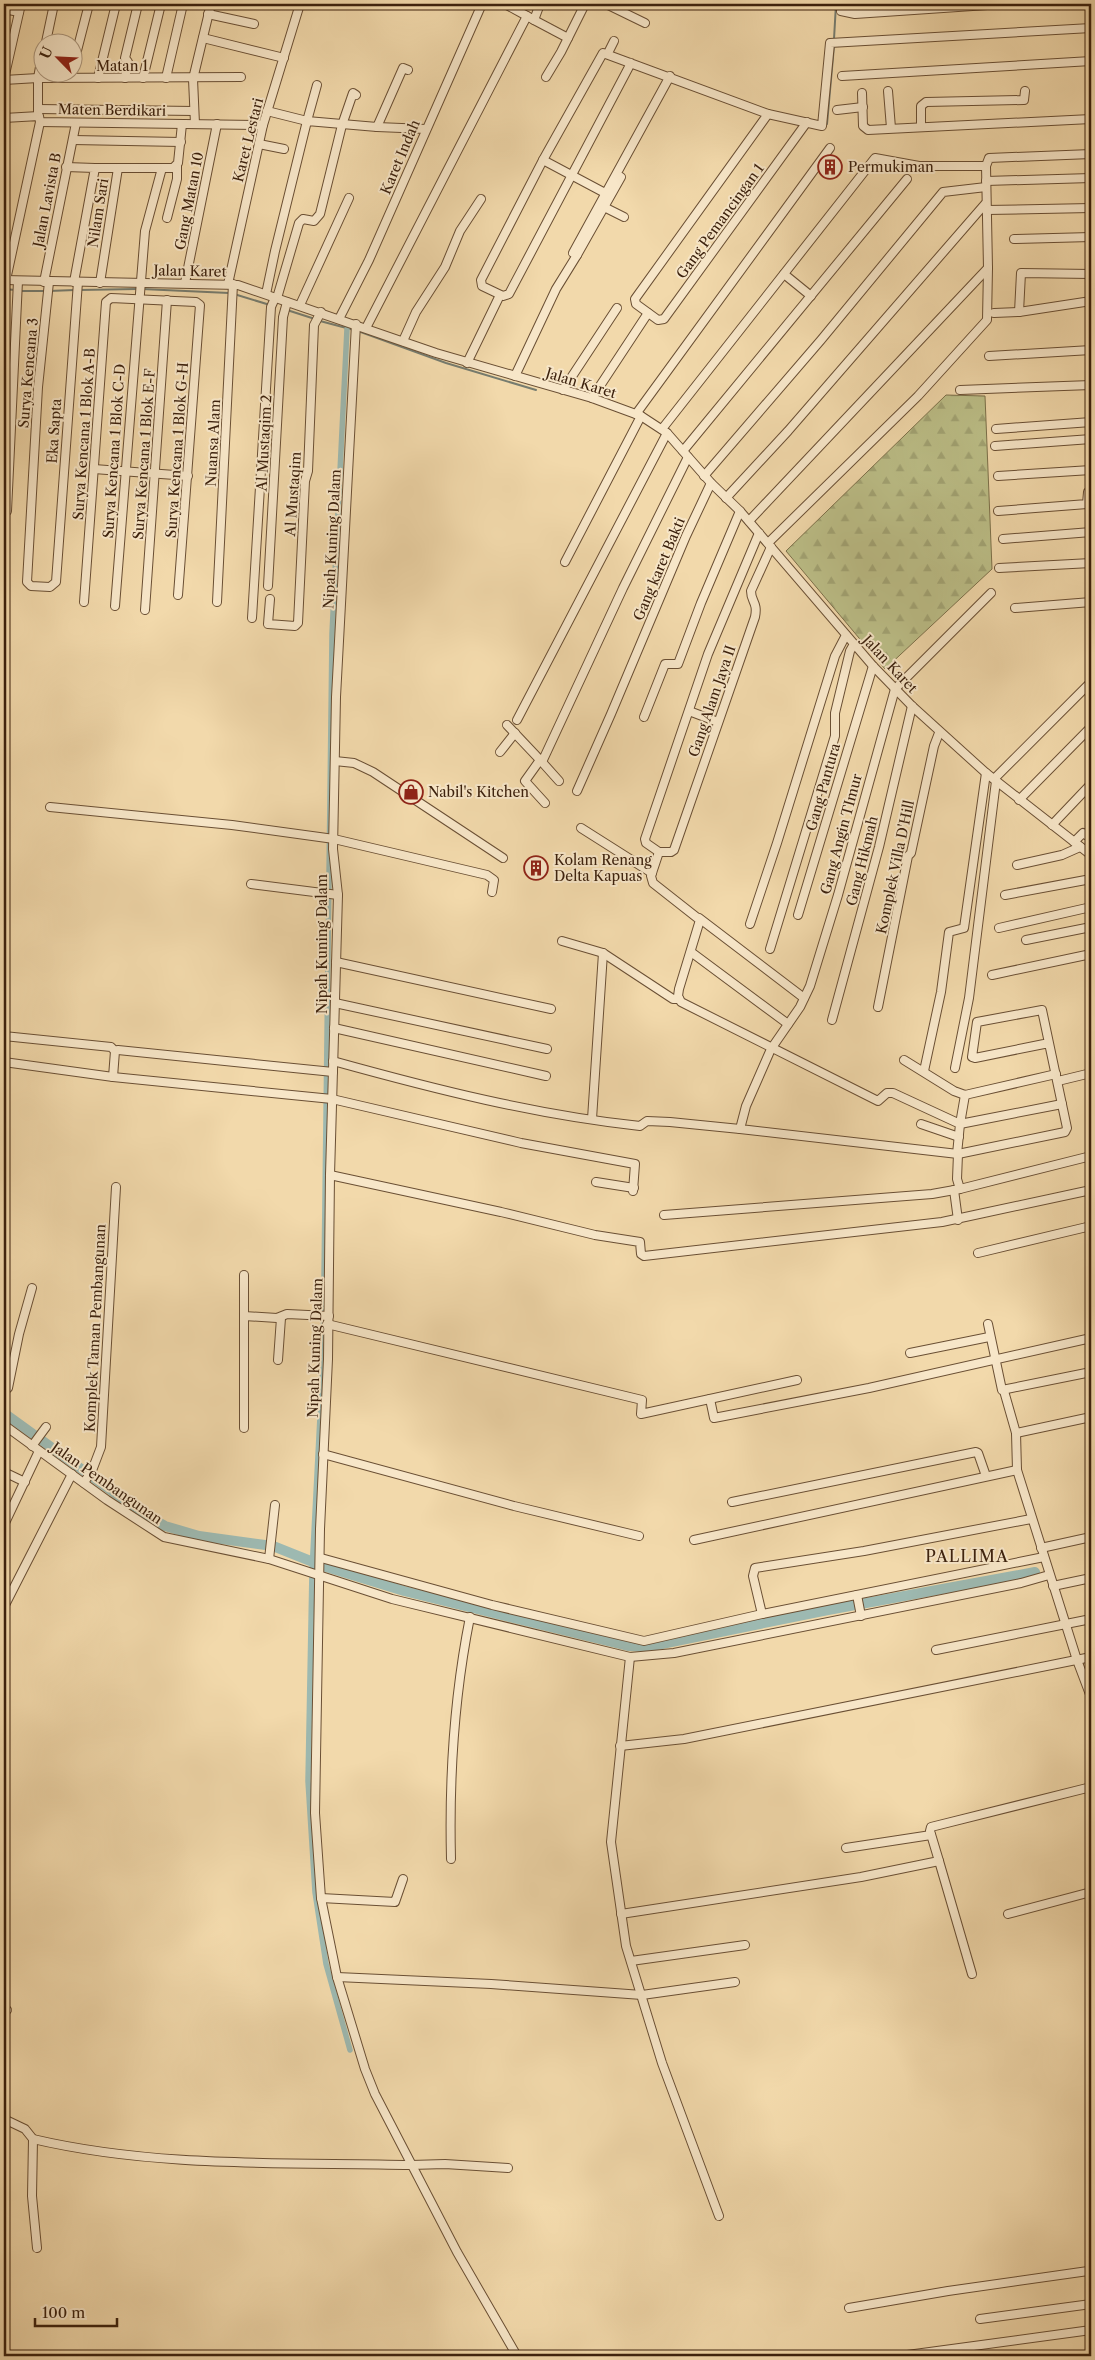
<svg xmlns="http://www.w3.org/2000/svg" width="1095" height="2360" font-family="'Libre Caslon Text',serif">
<defs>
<pattern id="forest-firs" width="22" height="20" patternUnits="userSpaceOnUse" patternTransform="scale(1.25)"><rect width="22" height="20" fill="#bcbf88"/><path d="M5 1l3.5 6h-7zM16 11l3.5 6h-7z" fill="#a2a474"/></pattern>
</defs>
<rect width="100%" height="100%" fill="#f2d9ab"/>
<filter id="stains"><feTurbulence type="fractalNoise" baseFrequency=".004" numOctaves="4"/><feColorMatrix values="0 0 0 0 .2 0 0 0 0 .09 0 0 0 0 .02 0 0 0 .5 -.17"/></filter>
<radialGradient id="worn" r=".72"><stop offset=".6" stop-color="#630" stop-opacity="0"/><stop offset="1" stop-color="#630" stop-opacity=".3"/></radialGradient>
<polygon fill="url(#forest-firs)" stroke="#7c704a" points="946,395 985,396 992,569 885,669 786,551"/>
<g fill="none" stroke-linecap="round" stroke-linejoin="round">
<g stroke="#767c6f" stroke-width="2">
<polyline points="834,39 836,4"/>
<polyline points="827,124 834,46"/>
<polyline points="4,289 15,290"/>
<polyline points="142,289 229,293"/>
<polyline points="79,290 137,289"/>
<polyline points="19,291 45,291"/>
<polyline points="49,291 75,290"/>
<polyline points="234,294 270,305"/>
<polyline points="287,310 315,319"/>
<polyline points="320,321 354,330"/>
<polyline points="358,331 446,363 536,390"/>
</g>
<polyline stroke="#9db9b1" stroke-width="5.5" points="347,329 332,634 323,1359 312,1571 308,1781 315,1892 326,1964 350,2050"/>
<polyline stroke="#9db9b1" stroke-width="10" points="4,1413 145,1515 165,1526 199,1536 273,1546 323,1566 404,1591 628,1646 647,1647 828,1610 1035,1572"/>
<g stroke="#6a4f34" stroke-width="10">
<g id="minor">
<polyline points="505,4 527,16"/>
<polyline points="606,4 645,23"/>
<polyline points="4,9 19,12"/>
<polyline points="841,11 855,14 1002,4"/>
<polyline points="208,14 254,24"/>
<polyline points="534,20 568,38"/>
<polyline points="203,38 284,58"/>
<polyline points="46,42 54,4"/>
<polyline points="608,53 614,41"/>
<polyline points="631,63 509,294 503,296 482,286 481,280 543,160 603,53 768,114 822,126 830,43 1091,28"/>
<polyline points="72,70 89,4"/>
<polyline points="842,76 1091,61"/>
<polyline points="546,77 561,52 585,4"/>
<polyline points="98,78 116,4"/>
<polyline points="125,78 128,62 125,58 138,4"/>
<polyline points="143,78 161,4"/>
<polyline points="166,78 183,4"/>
<polyline points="4,79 21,4"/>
<polyline points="4,80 38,78 241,77"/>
<polyline points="888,91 891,128"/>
<polyline points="862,93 863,126 868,130 1091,119"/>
<polyline points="38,109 194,111"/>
<polyline points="837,110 863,107"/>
<polyline points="267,111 307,121 317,85"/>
<polyline points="38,114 38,78 42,56"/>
<polyline points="768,114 635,299 636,304 658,320 664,319 807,122"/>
<polyline points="4,118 39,116 40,122 263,125"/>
<polyline points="195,124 193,79 211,4"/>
<polyline points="377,127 426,129"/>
<polyline points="921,127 921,106 926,102 1024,100 1025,91"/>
<polyline points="73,140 181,142"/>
<polyline points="259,144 284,149"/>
<polyline points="543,160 605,193"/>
<polyline points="66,167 95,168 74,282"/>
<polyline points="95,168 118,168 100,283"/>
<polyline points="118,168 162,168"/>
<polyline points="621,177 577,255 573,253 670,76"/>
<polyline points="986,181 1091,178"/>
<polyline points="604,207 624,217"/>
<polyline points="986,210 1091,208"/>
<polyline points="167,218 177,179 177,166"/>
<polyline points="1014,239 1091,237"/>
<polyline points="784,274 811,296"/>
<polyline points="4,280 238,285 436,353 592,398 641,416 667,433 711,483 740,511 873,666 912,706 986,773 1091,855"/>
<polyline points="6,280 40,122"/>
<polyline points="44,282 76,123"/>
<polyline points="49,282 38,387 27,582 31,586 50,587 56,582 78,282"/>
<polyline points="185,283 217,124"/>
<polyline points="228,284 263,125 300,4"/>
<polyline points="266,294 275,251 307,121 377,127 403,68 408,70"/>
<polyline points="277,298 299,223 303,219 314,221 320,214 342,125 353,93 356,95"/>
<polyline points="300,305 349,198"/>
<polyline points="1019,312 1021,273 1091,274"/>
<polyline points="994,313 1019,312 1091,301"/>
<polyline points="339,319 369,260 482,4"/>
<polyline points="356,324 336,697 333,849 338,895 330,1175 328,1359 320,1529 315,1813 321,1898 337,1977 365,2069 375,2094 457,2252 517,2356"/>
<polyline points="366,328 527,16 534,20 540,4"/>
<polyline points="403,341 416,312 445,267 460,231 481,199"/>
<polyline points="989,356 1091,350"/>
<polyline points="467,363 500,295"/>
<polyline points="515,376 556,289 577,255"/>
<polyline points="563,390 617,308"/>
<polyline points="960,390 1091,385"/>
<polyline points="592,398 648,313"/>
<polyline points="636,414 830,148"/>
<polyline points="662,429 875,158 919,166 986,166"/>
<polyline points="996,429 1091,422"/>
<polyline points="995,446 1091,439"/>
<polyline points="683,451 907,179"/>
<polyline points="94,469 188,476"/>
<polyline points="704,476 821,340 943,192 986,187"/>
<polyline points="998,476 1091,470"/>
<polyline points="726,498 788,431 985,204"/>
<polyline points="7,511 18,281"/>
<polyline points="998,511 1087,504 1088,492 1091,490"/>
<polyline points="749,521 988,268 986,166 989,158 1091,154"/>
<polyline points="1003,539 1091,532"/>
<polyline points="768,543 918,396 987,320 988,268"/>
<polyline points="565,562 641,416"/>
<polyline points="999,568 1091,563"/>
<polyline points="268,586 283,317 287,302"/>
<polyline points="991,593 895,689 838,895 810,986 800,1007 771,1049 746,1106 740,1129 958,1154 1065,1132 1067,1128 1042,1010 977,1022 972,1057 975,1058 1049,1043"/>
<polyline points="270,599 268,624 295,626 298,623 305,481 308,471 314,325 321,312"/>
<polyline points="84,602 106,302 111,298 196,302 200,305 178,595"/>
<polyline points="217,602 233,284"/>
<polyline points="115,606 145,231 162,168 173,168 178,163 182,124"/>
<polyline points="1015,608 1091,602"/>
<polyline points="145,610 167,300"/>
<polyline points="252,618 271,307 275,298"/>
<polyline points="689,711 718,722"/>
<polyline points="644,717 665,664 678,664 701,603 740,511"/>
<polyline points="517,720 667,433"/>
<polyline points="507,725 542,762 623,588 688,457"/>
<polyline points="500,752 515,733"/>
<polyline points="540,760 525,781 545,803"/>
<polyline points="335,761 354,763 373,772 503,858"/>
<polyline points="542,762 559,781"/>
<polyline points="994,779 1091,682"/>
<polyline points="577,791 611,714 686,536 711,483"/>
<polyline points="1019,800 1091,727"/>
<polyline points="50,807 232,825 334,839 487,875 494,880 492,892"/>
<polyline points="1052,825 1091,784"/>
<polyline points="581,828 652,873"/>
<polyline points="1074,842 1083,833 1091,838"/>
<polyline points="659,852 651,876 653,883 700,920 679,989 678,996 681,1002 878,1101 887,1093 893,1093 960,1124 957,1154"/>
<polyline points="659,852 646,843 645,839 708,654 759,533"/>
<path d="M659 852H671L674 850 755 617C758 602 751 602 751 591L771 547"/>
<polyline points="1017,865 1062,855 1080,847"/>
<polyline points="251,884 338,895"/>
<polyline points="1005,895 1091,879"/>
<polyline points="798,915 873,666"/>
<polyline points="699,918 804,998"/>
<polyline points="750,924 777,843 835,656 846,635"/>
<polyline points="999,928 1091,907"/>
<polyline points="1026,940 1091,927"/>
<polyline points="562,941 603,953 673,999 679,999"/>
<polyline points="770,949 835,736 835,713 850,651 854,644"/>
<polyline points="691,952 788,1024"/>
<polyline points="336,962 551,1009"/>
<polyline points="992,975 1091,954"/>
<polyline points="335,1003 547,1049"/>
<polyline points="878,1007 908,856 911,853 934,746 939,733"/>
<polyline points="832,1020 879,847 912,706"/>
<polyline points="334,1028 546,1076"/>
<polyline points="4,1036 111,1047 115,1051 113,1077"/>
<polyline points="118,1050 333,1072"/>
<polyline points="904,1060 954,1091 965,1095 1056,1074"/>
<path d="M333 1061C434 1089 536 1115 640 1126L647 1121 670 1122 740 1129"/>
<polyline points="4,1062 113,1077 332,1099 521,1143 635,1164 633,1191"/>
<polyline points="955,1068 969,998 996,781"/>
<polyline points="924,1071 941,992 949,932 964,928 986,773"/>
<polyline points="1058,1081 1091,1073"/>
<polyline points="965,1095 960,1124 1062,1104"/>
<polyline points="592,1119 603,953"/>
<polyline points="4,1120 5,1117"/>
<polyline points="921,1124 959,1137"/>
<polyline points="958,1154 957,1179 960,1189"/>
<polyline points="330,1175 501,1212 595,1235 640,1242 641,1254 644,1256 942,1222 1091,1190"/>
<polyline points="596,1182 634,1188"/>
<polyline points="954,1190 958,1220"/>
<polyline points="664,1215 932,1194 960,1189 1091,1156"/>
<polyline points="978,1253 1091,1226"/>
<polyline points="244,1275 244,1428"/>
<polyline points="244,1316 277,1318 287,1314 329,1316"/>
<polyline points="327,1324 642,1400 641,1414 797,1380"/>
<polyline points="988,1324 1002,1390 1091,1372"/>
<polyline points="910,1353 989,1337"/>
<polyline points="278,1360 281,1318"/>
<polyline points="4,1391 8,1388 19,1334 32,1288"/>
<polyline points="1004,1391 1016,1433 1017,1470 1077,1660 1091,1697"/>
<polyline points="710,1399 714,1418 869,1388 1091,1338"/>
<polyline points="4,1425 107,1500 164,1537 269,1559 392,1599 630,1657 674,1653 1021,1583 1049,1575"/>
<polyline points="1016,1433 1091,1417"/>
<polyline points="32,1446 46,1427"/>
<polyline points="323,1454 514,1506 639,1536"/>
<polyline points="4,1472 25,1482"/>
<polyline points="84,1483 93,1468 101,1447 116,1187"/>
<polyline points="732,1502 976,1452 978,1453 986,1476"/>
<polyline points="4,1525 39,1451"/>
<polyline points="694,1540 1017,1470"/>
<polyline points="1041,1548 1091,1537"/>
<polyline points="321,1558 492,1605 644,1641 762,1614 1044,1557"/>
<polyline points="269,1559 275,1505"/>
<polyline points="1053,1586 1091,1578"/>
<polyline points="857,1595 861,1616"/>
<polyline points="4,1607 72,1474"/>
<polyline points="762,1614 753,1576 755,1568 864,1551 1031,1519"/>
<polyline points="936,1650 1091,1619"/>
<polyline points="630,1657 611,1842 626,1946 662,2063 719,2216"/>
<polyline points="620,1746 684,1739 1091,1657"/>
<polyline points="1090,1815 1091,1815"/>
<polyline points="846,1848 931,1835"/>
<path d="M451 1859C449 1778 454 1697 470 1617"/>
<polyline points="939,1861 972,1974"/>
<polyline points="321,1898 395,1902 403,1879"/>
<polyline points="621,1914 861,1877 939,1861 930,1831 931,1827 1091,1787"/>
<polyline points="1008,1914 1091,1892"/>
<polyline points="631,1961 745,1945"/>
<polyline points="337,1977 491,1984 642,1995 735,1982"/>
<polyline points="4,2013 7,2010"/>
<polyline points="4,2119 25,2129 33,2139 32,2196 37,2248"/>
<path d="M33 2139C156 2168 285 2162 411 2165L445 2164 508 2168"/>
<polyline points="849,2308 948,2291 1088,2271 1091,2272"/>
<polyline points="980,2319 1091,2304"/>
<polyline points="900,2356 1091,2330"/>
</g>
</g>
<use href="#minor" stroke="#f7e6c8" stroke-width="8"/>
</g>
<defs>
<g id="building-ring" transform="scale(1.25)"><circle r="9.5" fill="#f7e6c8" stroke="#8f2418" stroke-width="1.5"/><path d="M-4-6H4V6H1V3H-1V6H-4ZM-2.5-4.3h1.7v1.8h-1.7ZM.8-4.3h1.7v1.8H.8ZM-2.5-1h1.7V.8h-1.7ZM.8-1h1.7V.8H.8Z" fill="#8f2418"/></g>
<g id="shop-ring" transform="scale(1.25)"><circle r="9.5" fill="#f7e6c8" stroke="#8f2418" stroke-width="1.5"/><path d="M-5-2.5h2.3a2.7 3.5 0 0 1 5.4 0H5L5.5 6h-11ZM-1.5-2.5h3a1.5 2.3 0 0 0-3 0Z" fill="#8f2418"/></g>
</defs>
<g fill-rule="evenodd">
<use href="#building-ring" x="830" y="167"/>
<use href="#shop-ring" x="411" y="792"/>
<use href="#building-ring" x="536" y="868"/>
</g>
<g text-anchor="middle" stroke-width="4" stroke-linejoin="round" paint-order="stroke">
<g font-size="14" fill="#3c210d" stroke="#f7e6c8">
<text x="122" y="71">Matan 1</text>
<text transform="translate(112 110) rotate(1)" y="5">Maten Berdikari</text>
<text transform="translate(248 140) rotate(-76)" y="5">Karet Lestari</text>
<text transform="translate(400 157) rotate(-67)" y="5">Karet Indah</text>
<text transform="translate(47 200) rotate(-79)" y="5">Jalan Lavista B</text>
<text transform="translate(189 201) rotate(-79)" y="5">Gang Matan 10</text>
<text transform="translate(98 213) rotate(-81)" y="5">Nilam Sari</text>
<text transform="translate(720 221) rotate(-54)" y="5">Gang Pemancingan 1</text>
<text transform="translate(190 271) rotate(1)" y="5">Jalan Karet</text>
<text transform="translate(28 373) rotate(-85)" y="5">Surya Kencana 3</text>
<text transform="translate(581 383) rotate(17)" y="5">Jalan Karet</text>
<text transform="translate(54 431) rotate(-86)" y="5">Eka Sapta</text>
<text transform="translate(84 434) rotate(-86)" y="5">Surya Kencana 1 Blok A-B</text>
<text transform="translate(213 443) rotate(-87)" y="5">Nuansa Alam</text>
<text transform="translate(264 443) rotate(-87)" y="5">Al Mustaqim 2</text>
<text transform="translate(177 450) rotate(-86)" y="5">Surya Kencana 1 Blok G-H</text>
<text transform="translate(114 451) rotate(-86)" y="5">Surya Kencana 1 Blok C-D</text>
<text transform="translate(144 454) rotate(-86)" y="5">Surya Kencana 1 Blok E-F</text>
<text transform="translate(293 494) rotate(-86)" y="5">Al Mustaqim</text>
<text transform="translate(332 539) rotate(-87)" y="5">Nipah Kuning Dalam</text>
<text transform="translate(659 569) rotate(-67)" y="5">Gang karet Bakti</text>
<text transform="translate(890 664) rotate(47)" y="5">Jalan Karet</text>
<text transform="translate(712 701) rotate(-71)" y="5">Gang Alam Jaya II</text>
<text transform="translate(823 787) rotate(-74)" y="5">Gang Pantura</text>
<text transform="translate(841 834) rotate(-75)" y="5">Gang Angin TImur</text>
<text transform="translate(862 861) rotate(-76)" y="5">Gang Hikmah</text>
<text transform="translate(895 867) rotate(-78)" y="5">Komplek Villa D'Hill</text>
<text transform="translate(322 944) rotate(-90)" y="5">Nipah Kuning Dalam</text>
<text transform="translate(95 1328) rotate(-87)" y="5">Komplek Taman Pembangunan</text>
<text transform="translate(315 1348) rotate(-88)" y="5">Nipah Kuning Dalam</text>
<text transform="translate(107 1483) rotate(35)" y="5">Jalan Pembangunan</text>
</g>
<g font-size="14" fill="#3c210d" stroke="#f7e6c8" text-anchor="start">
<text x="848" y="172">Permukiman</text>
<text x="428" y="797">Nabil's Kitchen</text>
<text x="554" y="865">Kolam Renang<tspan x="554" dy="16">Delta Kapuas</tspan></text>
</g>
<g font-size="16" letter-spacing="1" fill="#3c210d" stroke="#f7e6c8">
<text x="967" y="1562">PALLIMA</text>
</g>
</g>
<rect width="1095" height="2360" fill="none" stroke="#f2d9ab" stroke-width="20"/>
<rect x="5" y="5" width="1085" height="2350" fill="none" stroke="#3c210d" stroke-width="2.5"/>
<rect x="10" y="10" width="1075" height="2340" fill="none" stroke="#3c210d"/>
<g transform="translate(58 58) rotate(294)"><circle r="24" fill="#f7e6c8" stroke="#ac977d"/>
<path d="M0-4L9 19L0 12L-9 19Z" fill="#8f2418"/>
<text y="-8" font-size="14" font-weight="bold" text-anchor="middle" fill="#3c210d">U</text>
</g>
<path d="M35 2318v8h82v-8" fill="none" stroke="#3c210d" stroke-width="2.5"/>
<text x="42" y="2318" font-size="15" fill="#3c210d" stroke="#f7e6c8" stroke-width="4" paint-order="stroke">100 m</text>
<rect width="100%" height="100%" filter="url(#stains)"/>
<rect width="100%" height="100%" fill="url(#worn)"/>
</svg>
